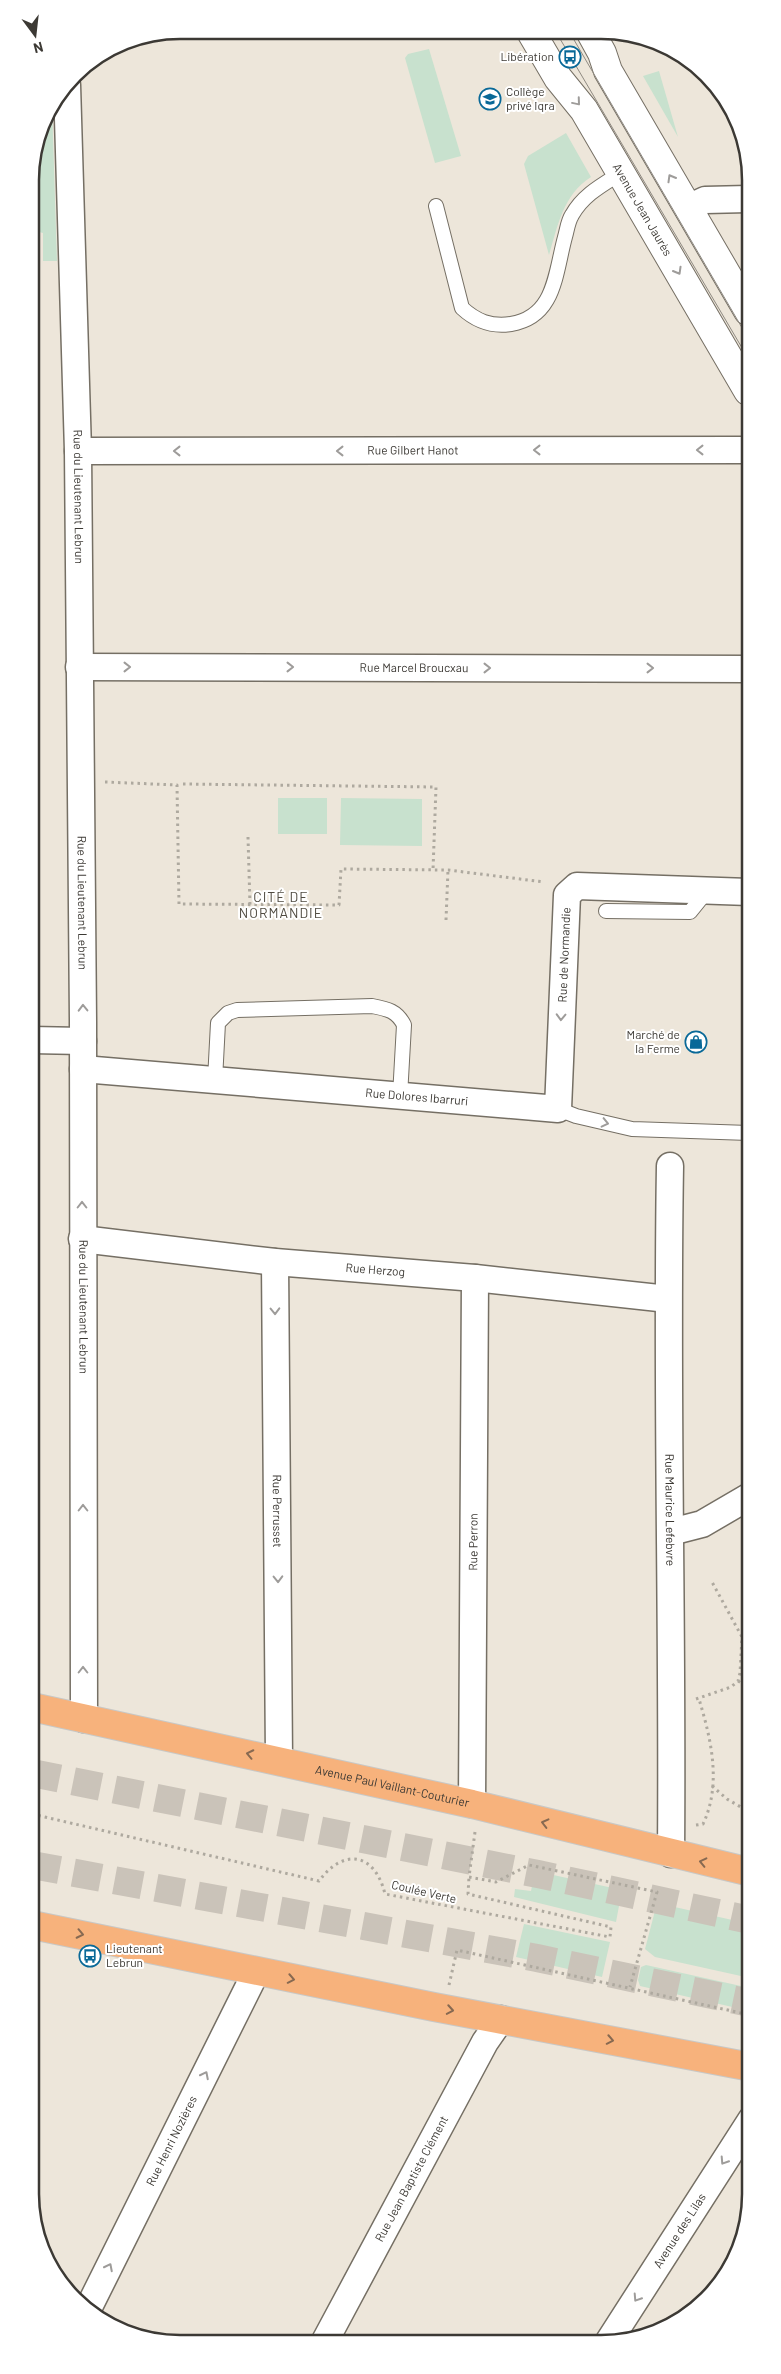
<svg xmlns="http://www.w3.org/2000/svg" width="781" height="2374" font-family="Barlow,sans-serif">
<rect width="100%" height="100%" fill="#ede6da"/>
<g fill="#c8e1ce">
<polygon points="429,49 461,156 435,163 405,58 408,54"/>
<polygon points="659,71 678,137 643,76"/>
<path d="M52 105 57 261H43V233L39 232V193H30C30 168 36 126 52 105Z"/>
<path d="M566 133 591 177C563 195 558 225 549 255L524 164 528 156Z"/>
<rect x="278" y="798" width="49" height="36"/>
<polygon points="341,798 422,799 422,846 340,845"/>
<polygon points="535,1871 622,1890 616,1922 514,1897 515,1889 531,1891"/>
<polygon points="657,1903 750,1924 750,1978 655,1957 645,1949"/>
<polygon points="524,1924 610,1942 602,1977 516,1957"/>
<polygon points="646,1965 750,1988 750,2011 640,1986 638,1980 641,1967"/>
</g>
<g fill="none" stroke-linecap="round" stroke-linejoin="round">
<g stroke="#cac3b9" stroke-width="28" stroke-dasharray="28 14" stroke-linecap="butt">
<polyline points="32,1773 538,1874 750,1920"/>
<polyline points="32,1865 537,1958 750,2003"/>
</g>
<g stroke="#756f64" stroke-width="16">
<g id="service">
<path d="M436 206 462 308C476 321 491 327 511 324 555 317 555 274 565 237 567 230 568 221 572 215 583 195 602 185 621 173"/>
<polyline points="606,911 690,912 707,891"/>
<path d="M215 1080 218 1023 228 1013 237 1010 372 1006C388 1009 397 1011 404 1025L400 1096"/>
<polyline points="558,1109 576,1116 632,1129 749,1133"/>
</g>
</g>
<g stroke="#756f64" stroke-width="29">
<g id="minor">
<path id="s1" d="M67 85 78 451 83 1021 84 1719"/>
<polyline points="688,208 705,200 748,199"/>
<path id="s2" d="M78 451 749 450"/>
<path id="s3" d="M79 667 749 669"/>
<polyline points="31,1040 83,1041"/>
<path id="s4" d="M83 1069 558 1109 567 895 577 886 749 892"/>
<path id="s5" d="M670 1166C666 1395 673 1625 671 1854"/>
<path id="s6" d="M82 1239 275 1262 475 1278 668 1299"/>
<path id="s7" d="M275 1262 279 1760"/>
<polyline points="671,1532 702,1524 750,1496"/>
<path id="s8" d="M472 1804 475 1278"/>
<path id="s9" d="M87 2311 256 1972"/>
<path id="s10" d="M325 2341 485 2042 501 2019"/>
<path id="s11" d="M609 2341 751 2120"/>
</g>
</g>
<g stroke="#756f64" stroke-width="30">
<g id="tertiary">
<path id="s12" d="M531 32 558 78 584 110 748 391"/>
<polyline points="591,33 602,53 608,71 748,311"/>
</g>
</g>
<g stroke="#c8c8c6" stroke-width="30">
<g id="primary">
<path id="s13" d="M32 1707 472 1804 750 1872"/>
<polyline points="32,1925 434,2007 751,2067"/>
</g>
</g>
<g stroke="#aea99f" stroke-width="3" stroke-dasharray="2.5 4" stroke-linecap="butt">
<polyline points="105,782 177,785 179,904 339,905 341,869 448,870 544,882"/>
<polyline points="183,784 436,787 433,870"/>
<polyline points="248,837 250,905"/>
<polyline points="446,920 448,870"/>
<polyline points="738,1681 750,1688"/>
<polyline points="696,1699 731,1687 738,1681 740,1673 742,1637 712,1582"/>
<polyline points="712,1786 727,1799 746,1810"/>
<path d="M32 1814 319 1881C344 1847 375 1853 385 1894L610 1937 611 1927 468 1894 469 1877"/>
<path d="M696 1825 703 1824C722 1784 711 1739 699 1699"/>
<polyline points="475,1832 469,1877 496,1882 529,1865 657,1892 630,1987"/>
<polyline points="449,1985 457,1950 750,2015"/>
</g>
<use href="#service" stroke="#fff" stroke-width="14"/>
<use href="#minor" stroke="#fff" stroke-width="26"/>
<use href="#tertiary" stroke="#fff" stroke-width="28"/>
<use href="#primary" stroke="#f7b27c" stroke-width="28"/>
<g stroke="#8f8a82" stroke-width="1">
<polyline points="556,32 748,358"/>
<polyline points="570,33 748,338"/>
</g>
</g>
<defs><path id="oneway-chevron" d="M-2-3.5L2.5 0L-2 3.5" fill="none" stroke-width="1.6" stroke-linecap="round" stroke-linejoin="round" transform="scale(1.25)"/></defs>
<g stroke="#9e9c9a">
<use href="#oneway-chevron" transform="translate(577 102) rotate(50)"/>
<use href="#oneway-chevron" transform="translate(671 178) rotate(-120)"/>
<use href="#oneway-chevron" transform="translate(678 271) rotate(60)"/>
<use href="#oneway-chevron" transform="translate(537 450) rotate(180)"/>
<use href="#oneway-chevron" transform="translate(700 450) rotate(180)"/>
<use href="#oneway-chevron" transform="translate(177 451) rotate(180)"/>
<use href="#oneway-chevron" transform="translate(340 451) rotate(180)"/>
<use href="#oneway-chevron" transform="translate(127 667)"/>
<use href="#oneway-chevron" transform="translate(290 667)"/>
<use href="#oneway-chevron" transform="translate(487 668)"/>
<use href="#oneway-chevron" transform="translate(650 668)"/>
<use href="#oneway-chevron" transform="translate(83 1008) rotate(-91)"/>
<use href="#oneway-chevron" transform="translate(561 1017) rotate(92)"/>
<use href="#oneway-chevron" transform="translate(605 1123) rotate(13)"/>
<use href="#oneway-chevron" transform="translate(82 1205) rotate(-90)"/>
<use href="#oneway-chevron" transform="translate(275 1311) rotate(89)"/>
<use href="#oneway-chevron" transform="translate(83 1508) rotate(-90)"/>
<use href="#oneway-chevron" transform="translate(278 1579) rotate(89)"/>
<use href="#oneway-chevron" transform="translate(83 1670) rotate(-90)"/>
<use href="#oneway-chevron" transform="translate(205 2075) rotate(-63)"/>
<use href="#oneway-chevron" transform="translate(724 2161) rotate(123)"/>
<use href="#oneway-chevron" transform="translate(109 2267) rotate(-63)"/>
<use href="#oneway-chevron" transform="translate(637 2298) rotate(123)"/>
</g>
<g stroke="#876951">
<use href="#oneway-chevron" transform="translate(250 1754) rotate(-168)"/>
<use href="#oneway-chevron" transform="translate(545 1823) rotate(-166)"/>
<use href="#oneway-chevron" transform="translate(703 1862) rotate(-167)"/>
<use href="#oneway-chevron" transform="translate(80 1934) rotate(12)"/>
<use href="#oneway-chevron" transform="translate(291 1979) rotate(11)"/>
<use href="#oneway-chevron" transform="translate(450 2010) rotate(10)"/>
<use href="#oneway-chevron" transform="translate(610 2040) rotate(11)"/>
</g>
<defs>
<g id="bus-ring" transform="scale(1.125)"><circle r="9.5" fill="#fff" stroke="#096998" stroke-width="1.5"/><path d="M-5-6H5V4H4V6H2V4H-2V6H-4V4H-5ZM-3.5-4V0h7V-4ZM-3.5 1.2v1.5H-2V1.2ZM2 1.2v1.5H3.5V1.2Z" fill="#096998"/></g>
<g id="school-ring" transform="scale(1.125)"><circle r="9.5" fill="#fff" stroke="#096998" stroke-width="1.5"/><path d="M0-5L7-2L0 1L-7-2ZM-4 1L0 2.5L4 1V4Q0 6-4 4Z" fill="#096998"/></g>
<g id="shop-ring" transform="scale(1.125)"><circle r="9.5" fill="#fff" stroke="#096998" stroke-width="1.5"/><path d="M-5-2.5h2.3a2.7 3.5 0 0 1 5.4 0H5L5.5 6h-11ZM-1.5-2.5h3a1.5 2.3 0 0 0-3 0Z" fill="#096998"/></g>
</defs>
<g fill-rule="evenodd">
<use href="#bus-ring" x="570" y="57"/>
<use href="#school-ring" x="490" y="99"/>
<use href="#shop-ring" x="696" y="1042"/>
<use href="#bus-ring" x="90" y="1956"/>
</g>
<g text-anchor="middle" stroke-width="4" stroke-linejoin="round" paint-order="stroke">
<g font-size="12" fill="#3c3934" stroke="#fff" text-anchor="end">
<text x="554" y="61">Libération</text>
<text x="506" y="96" text-anchor="start">Collège<tspan x="506" dy="14">privé Iqra</tspan></text>
<text x="680" y="1039">Marché de<tspan x="680" dy="14">la Ferme</tspan></text>
<text x="106" y="1953" text-anchor="start">Lieutenant<tspan x="106" dy="14">Lebrun</tspan></text>
</g>
<g font-size="12" fill="#3c3934" stroke="#fff">
<text dy="4" stroke="none"><textPath href="#s12" startOffset="210">Avenue Jean Jaurès</textPath></text>
<text dy="4" stroke="none"><textPath href="#s2" startOffset="335">Rue Gilbert Hanot</textPath></text>
<text dy="4" stroke="none"><textPath href="#s1" startOffset="412">Rue du Lieutenant Lebrun</textPath></text>
<text dy="4" stroke="none"><textPath href="#s3" startOffset="335">Rue Marcel Broucxau</textPath></text>
<text dy="4" stroke="none"><textPath href="#s1" startOffset="818">Rue du Lieutenant Lebrun</textPath></text>
<text dy="4" stroke="none"><textPath href="#s4" startOffset="631">Rue de Normandie</textPath></text>
<text dy="4" stroke="none"><textPath href="#s4" startOffset="335">Rue Dolores Ibarruri</textPath></text>
<text dy="4" stroke="none"><textPath href="#s6" startOffset="295">Rue Herzog</textPath></text>
<text dy="4" stroke="none"><textPath href="#s1" startOffset="1222">Rue du Lieutenant Lebrun</textPath></text>
<text dy="4" stroke="none"><textPath href="#s5" startOffset="344">Rue Maurice Lefebvre</textPath></text>
<text dy="4" stroke="none"><textPath href="#s7" startOffset="249">Rue Perrusset</textPath></text>
<text dy="4" stroke="none"><textPath href="#s8" startOffset="262">Rue Perron</textPath></text>
<text dy="4" stroke="none"><textPath href="#s13" startOffset="369">Avenue Paul Vaillant-Couturier</textPath></text>
<text transform="translate(424 1892) rotate(13)" y="4">Coulée Verte</text>
<text dy="4" stroke="none"><textPath href="#s9" startOffset="190">Rue Henri Nozières</textPath></text>
<text dy="4" stroke="none"><textPath href="#s10" startOffset="184">Rue Jean Baptiste Clément</textPath></text>
<text dy="4" stroke="none"><textPath href="#s11" startOffset="131">Avenue des Lilas</textPath></text>
</g>
<g font-size="14" letter-spacing="1" fill="#504b41" stroke="#fff">
<text x="281" y="902">CITÉ DE<tspan x="281" dy="16">NORMANDIE</tspan></text>
</g>
</g>
<path d="M0 0H781V2374H0ZM180 39H601A141 141 0 0 1 742 180V2194A141 141 0 0 1 601 2335H180A141 141 0 0 1 39 2194V180A141 141 0 0 1 180 39Z" fill="#fff" fill-rule="evenodd"/>
<path fill="none" stroke="#3c3934" stroke-width="2.5" d="M180 39H601A141 141 0 0 1 742 180V2194A141 141 0 0 1 601 2335H180A141 141 0 0 1 39 2194V180A141 141 0 0 1 180 39Z"/>
<g transform="translate(35 35) rotate(165)" stroke="#ffffff" stroke-width="4" paint-order="stroke">
<path d="M0-4L9 19L0 12L-9 19Z" fill="#3c3934"/>
<text y="-8" font-size="14" font-weight="bold" text-anchor="middle" fill="#3c3934">N</text>
</g>
</svg>
